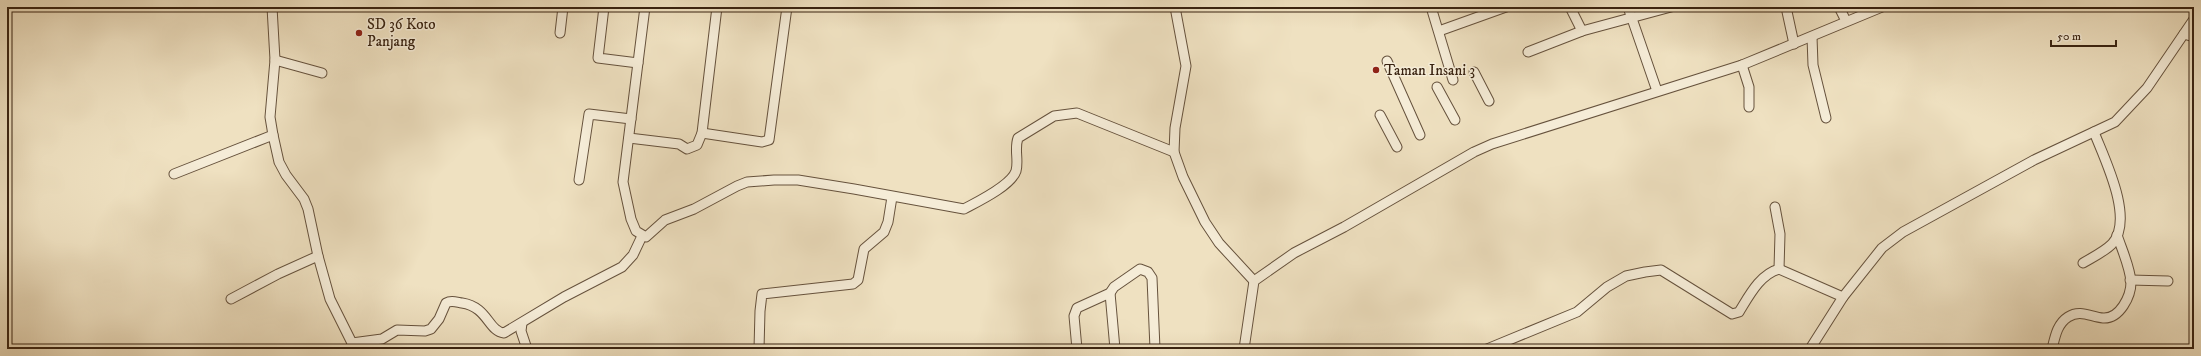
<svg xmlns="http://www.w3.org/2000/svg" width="2201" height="356" font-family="'IM FELL DW Pica',serif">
<rect width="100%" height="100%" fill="#efe1c1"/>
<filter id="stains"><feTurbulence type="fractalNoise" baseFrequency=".005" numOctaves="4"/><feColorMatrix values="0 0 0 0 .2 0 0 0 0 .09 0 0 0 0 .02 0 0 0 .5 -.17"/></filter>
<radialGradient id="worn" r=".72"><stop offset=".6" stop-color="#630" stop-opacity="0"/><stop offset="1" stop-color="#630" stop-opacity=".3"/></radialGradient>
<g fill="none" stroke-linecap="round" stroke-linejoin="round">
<g stroke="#66523d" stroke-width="11">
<g id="minor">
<polyline points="272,7 275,60 270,117 273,135 279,162 286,175 304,199 308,209 318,256 330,299 355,349"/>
<polyline points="604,7 598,58 638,63"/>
<path d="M645 7 623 182 631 219 636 231 646 237 665 220 694 209 737 186 747 182 774 180H798L854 189 964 209C977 202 1011 186 1016 171 1019 160 1014 149 1018 138L1054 116 1077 113 1174 152"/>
<polyline points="1175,7 1186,66 1175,128 1174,152 1183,177 1205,222 1219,243 1254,281"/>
<polyline points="1431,7 1453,80"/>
<polyline points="1570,7 1582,31 1671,7"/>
<polyline points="1628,7 1657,91"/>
<polyline points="1786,7 1794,44"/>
<polyline points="1839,7 1846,21"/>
<polyline points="1439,31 1506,7"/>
<polyline points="560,33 563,7"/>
<polyline points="2184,34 2194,37"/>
<polyline points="1812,37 1813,65 1826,118"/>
<polyline points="1528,52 1582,31"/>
<polyline points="275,60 322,73"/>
<polyline points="1387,61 1420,135"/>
<polyline points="1742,65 1749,87 1749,107"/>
<polyline points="1474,72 1489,101"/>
<polyline points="1437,87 1455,120"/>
<polyline points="1380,115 1397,147"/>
<polyline points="702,133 762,142 769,140 787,7"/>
<polyline points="629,138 679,144 687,149 697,145 702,133 717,7"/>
<polyline points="174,174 273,135"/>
<polyline points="579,180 589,114 631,119"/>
<polyline points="1775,207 1780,234 1779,269"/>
<path d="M2083 263C2093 257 2104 252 2112 244 2135 219 2104 158 2094 132"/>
<polyline points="2130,280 2168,281"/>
<polyline points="1110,293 1115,349"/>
<polyline points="231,299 278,274 318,256"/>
<polyline points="522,323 521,331 527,349"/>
<path d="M352 343 382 339 397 330 425 331 431 329 439 319 446 303C451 300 456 302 462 303 488 307 488 331 504 333L564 297 622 267 633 255 642 236"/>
<polyline points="759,349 760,311 762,294 853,284 858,280 864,249 884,232 888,222 892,197"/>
<polyline points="1077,349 1074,316 1077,308 1110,293 1114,287 1140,269 1148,272 1152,278 1155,349"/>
<polyline points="1244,349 1254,281 1294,253 1344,227 1474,152 1492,144 1742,65 1882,7"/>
<path d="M1487 349 1577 312 1607 287 1626 276 1645 272 1661 270 1732 314 1739 312C1749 296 1760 274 1779 269L1843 297"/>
<polyline points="1810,349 1843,297 1882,248 1903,232 2034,160 2115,122 2147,88 2194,19"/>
<path d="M2052 349C2055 337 2057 324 2068 317 2080 309 2091 317 2103 318 2120 319 2131 296 2131 282 2130 267 2122 250 2117 235"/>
</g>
</g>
<use href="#minor" stroke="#f5ecd7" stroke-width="9"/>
</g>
<g fill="#8f2418" stroke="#f5ecd7" stroke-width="1.5">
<circle cx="359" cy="33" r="4"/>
<circle cx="1376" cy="70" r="4"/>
</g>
<g text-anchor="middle" stroke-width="3" stroke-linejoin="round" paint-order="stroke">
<g font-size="15" fill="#392311" stroke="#f5ecd7" text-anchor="start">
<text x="367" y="29">SD 36 Koto<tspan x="367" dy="17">Panjang</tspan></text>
<text x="1384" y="75">Taman Insani 3</text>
</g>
</g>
<rect width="2201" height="356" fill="none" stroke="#efe1c1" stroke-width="24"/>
<rect x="8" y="8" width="2185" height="340" fill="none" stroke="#392311" stroke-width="2"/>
<rect x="12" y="12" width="2177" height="332" fill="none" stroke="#392311"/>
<path d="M2051 40v6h65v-6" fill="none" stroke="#392311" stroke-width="2"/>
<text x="2057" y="40" font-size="12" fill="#392311" stroke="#f5ecd7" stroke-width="3" paint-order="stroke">50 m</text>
<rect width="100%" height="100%" filter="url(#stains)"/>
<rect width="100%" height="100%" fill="url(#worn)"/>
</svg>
